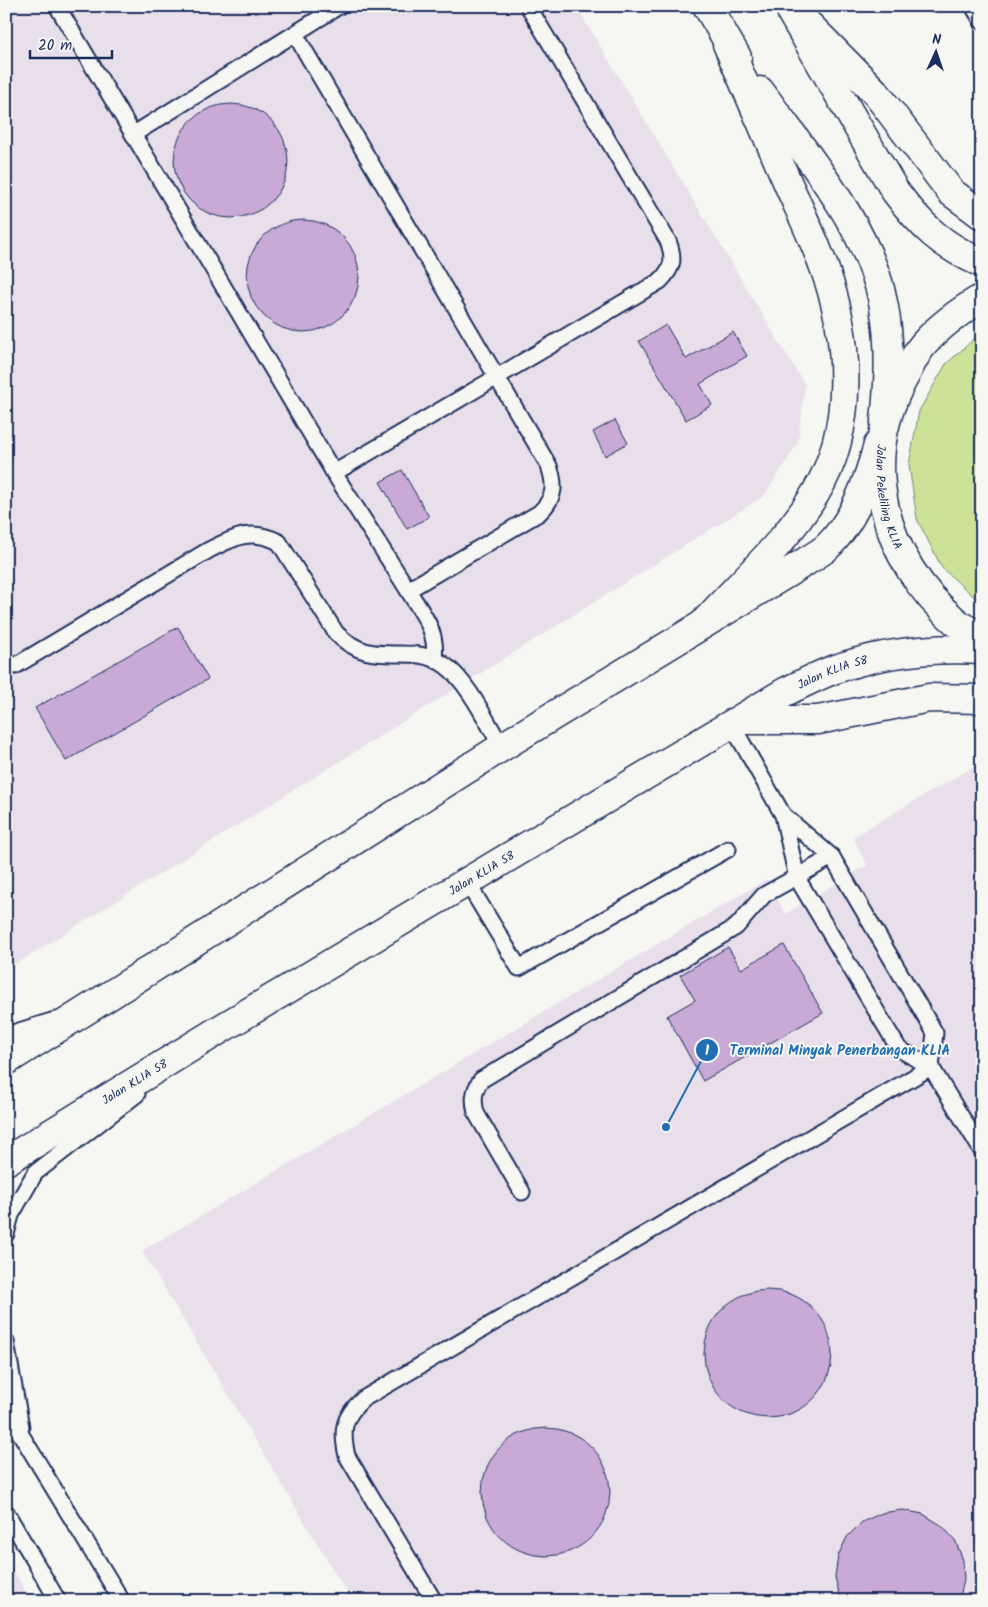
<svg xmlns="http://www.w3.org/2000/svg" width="988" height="1607" font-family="Kalam,sans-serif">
<rect width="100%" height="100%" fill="#f6f6f2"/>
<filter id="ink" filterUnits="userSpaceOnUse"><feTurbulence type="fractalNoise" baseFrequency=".02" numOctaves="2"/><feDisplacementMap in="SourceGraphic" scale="10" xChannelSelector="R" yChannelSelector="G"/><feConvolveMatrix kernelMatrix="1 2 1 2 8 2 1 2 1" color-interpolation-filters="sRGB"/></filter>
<g filter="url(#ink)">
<g fill="#e8dfea">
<polygon points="6,6 576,6 805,385 798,443 764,496 6,970"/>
<polygon points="975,766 982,768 982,1601 352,1601 142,1251 767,879 785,914 867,865 853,837"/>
<polygon points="6,1558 31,1601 6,1601"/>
</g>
<polygon fill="#cbe298" stroke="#73887b" points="982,332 982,604 942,568 917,519 909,465 919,411 946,364"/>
<g fill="#c9aad6" stroke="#1b2f5e">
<circle cx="231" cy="161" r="57"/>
<circle cx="303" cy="276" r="56"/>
<polygon points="666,325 686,359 733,332 747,356 700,384 712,405 686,420 639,341"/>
<polygon points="615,420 628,443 605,456 593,432"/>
<polygon points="402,470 429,517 407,529 380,482"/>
<polygon points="178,627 208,679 66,761 35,708"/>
<polygon points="784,945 823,1013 703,1081 667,1016 695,1000 680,975 728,947 741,969"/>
<circle cx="768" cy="1354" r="64"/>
<circle cx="546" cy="1492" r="64"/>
<polygon points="902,1510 923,1514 941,1525 955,1540 963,1560 964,1580 959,1601 841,1601 835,1577 838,1556 847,1537 862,1522 882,1513"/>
</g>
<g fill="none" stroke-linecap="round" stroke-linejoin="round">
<g stroke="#1b2f5e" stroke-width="19">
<g id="service">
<path d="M57 6 334 473 408 590 539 513C555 498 556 486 549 466L295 34"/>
<polyline points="973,6 982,21"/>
<polyline points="134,134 339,6"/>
<path d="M334 473 660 281C673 268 675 259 668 241L528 6"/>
<path d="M408 590C422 614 438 630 434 659"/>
<path d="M15 666 209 550C235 537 251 528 279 542L336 633C374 672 410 639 446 666 469 683 487 723 502 747"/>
<polyline points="732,725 783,815 797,878 899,1049 931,1067 982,1151"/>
<polyline points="783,815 832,857 935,1033 931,1067"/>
<polyline points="467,882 519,968 728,849"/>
<polyline points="6,1035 55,1020"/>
<path d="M522 1192 476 1113C473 1100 473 1092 481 1080L736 927 764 895 832 857"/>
<polyline points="6,1234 11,1215 35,1173 137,1094"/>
<polyline points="6,1342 21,1427"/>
<polyline points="6,1410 122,1601"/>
<polyline points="6,1512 58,1601"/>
<path d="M434 1601 347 1456C341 1430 343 1417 363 1399L931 1067"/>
</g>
</g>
<g stroke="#1b2f5e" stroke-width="31">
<g id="minor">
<path d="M6 1061 502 747 794 569C804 562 816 556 826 548 854 522 868 481 878 445"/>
<path id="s1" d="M6 1161 219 1030 785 692C800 685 815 677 830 671 878 653 931 647 982 650"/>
</g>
</g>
<g stroke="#1b2f5e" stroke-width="31">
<g id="tertiary">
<polyline points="707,6 737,57"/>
<path d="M792 14 895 191C921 226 942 246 982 263"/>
<path d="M760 91C805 154 871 229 884 307 891 346 889 382 885 421"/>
<path id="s2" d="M982 298C960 311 940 325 923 345 916 353 911 364 906 374 856 460 882 559 956 622 963 628 973 632 982 637"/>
<path d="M704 623C741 582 786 542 815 494 855 429 850 339 825 270 814 239 799 209 786 179 766 134 747 89 727 44"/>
<polyline points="739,720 818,720 929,698 982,699"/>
</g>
</g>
<g stroke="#1b2f5e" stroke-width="31">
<polyline id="secondary" points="790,6 876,93 951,192 982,215"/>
</g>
<use href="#service" stroke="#f6f6f2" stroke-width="15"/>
<use href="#minor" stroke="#f6f6f2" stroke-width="28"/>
<use href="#tertiary" stroke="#f6f6f2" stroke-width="28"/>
<use href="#secondary" stroke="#f6f6f2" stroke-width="28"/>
</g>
</g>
<g text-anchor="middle" stroke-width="4" stroke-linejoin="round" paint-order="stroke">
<g font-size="12" fill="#1b2f5e" stroke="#f6f6f2">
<text dy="4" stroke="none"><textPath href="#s2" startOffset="238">Jalan Pekeliling KLIA</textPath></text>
<text dy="4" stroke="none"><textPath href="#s1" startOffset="961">Jalan KLIA S8</textPath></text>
<text dy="4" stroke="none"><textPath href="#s1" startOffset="556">Jalan KLIA S8</textPath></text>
<text dy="4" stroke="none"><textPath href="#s1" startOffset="151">Jalan KLIA S8</textPath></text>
</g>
</g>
<path fill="none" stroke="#1f6fb2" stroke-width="2" d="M666 1127L707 1050"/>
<g fill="#1f6fb2" stroke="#f6f6f2" stroke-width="2">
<circle cx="666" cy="1127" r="5"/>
<circle cx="707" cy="1050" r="12"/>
</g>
<g font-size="15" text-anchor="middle" font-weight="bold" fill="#fff">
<text x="707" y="1055">1</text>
</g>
<g font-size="14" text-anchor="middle" font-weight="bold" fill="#1f6fb2" stroke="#f6f6f2" stroke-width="4" stroke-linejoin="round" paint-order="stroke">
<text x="840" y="1055">Terminal Minyak Penerbangan KLIA</text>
</g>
<rect width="988" height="1607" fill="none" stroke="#f6f6f2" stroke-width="25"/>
<rect x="12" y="12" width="963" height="1582" fill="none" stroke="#1b2f5e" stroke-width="2" filter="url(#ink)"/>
<g transform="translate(936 52) rotate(3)" stroke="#f6f6f2" stroke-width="4" paint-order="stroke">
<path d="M0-4L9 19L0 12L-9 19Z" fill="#1b2f5e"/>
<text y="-8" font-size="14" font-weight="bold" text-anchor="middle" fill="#1b2f5e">N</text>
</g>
<path d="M30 50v8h82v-8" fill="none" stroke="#1b2f5e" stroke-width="2.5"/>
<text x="38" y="50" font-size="15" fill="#1b2f5e" stroke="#f6f6f2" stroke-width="4" paint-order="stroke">20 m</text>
</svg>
